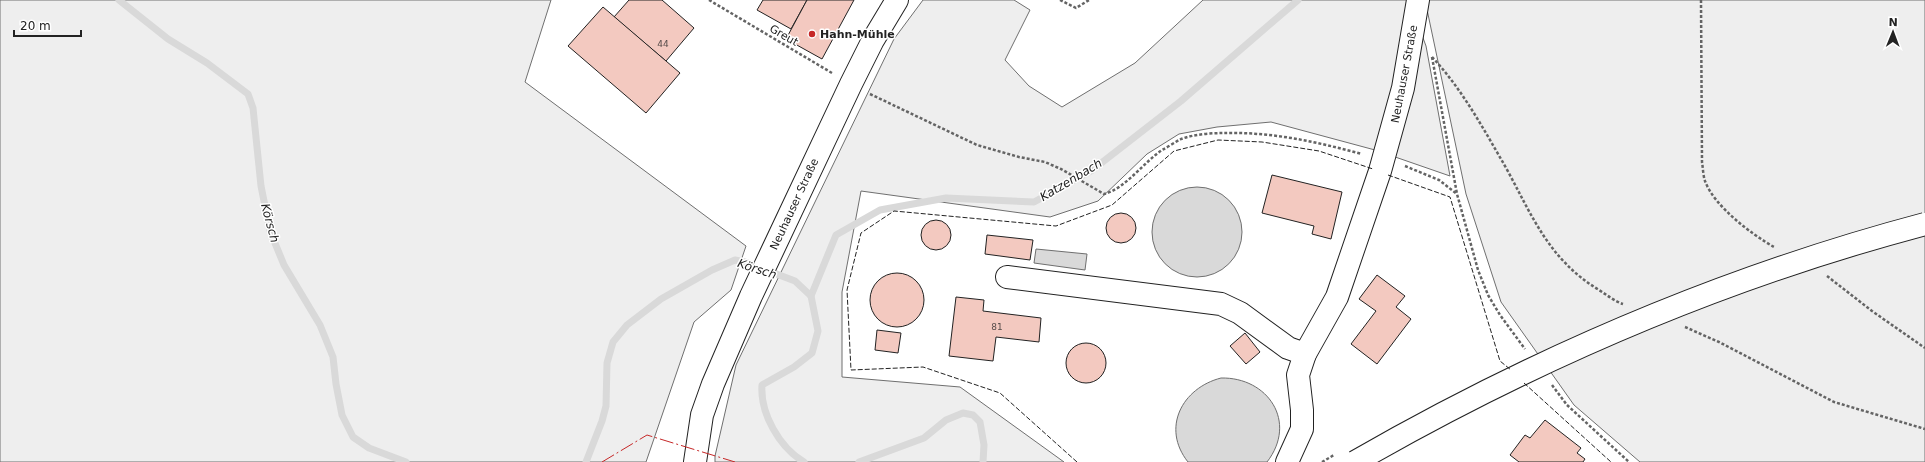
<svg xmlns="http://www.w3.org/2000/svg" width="1925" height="462" font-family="'DejaVu Sans',sans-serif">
<rect width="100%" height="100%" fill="#fff"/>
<g fill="#eee" stroke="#6f6f6f">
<polygon points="0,0 551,0 525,82 746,246 731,290 694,322 646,462 0,462"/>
<polygon points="923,0 1014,0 1030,10 1005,60 1029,86 1062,107 1135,63 1203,0 1409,0 1426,46 1450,176 1375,150 1271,122 1217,127 1179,134 1147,154 1098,201 1050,217 861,191 842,292 842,377 960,387 1064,462 715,462 715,456 736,365 894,39"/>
<polygon points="1425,0 1925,0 1925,462 1640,462 1574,405 1501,302 1466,194"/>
</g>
<g fill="#d9d9d9" stroke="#6f6f6f">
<circle cx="1197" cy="232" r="45"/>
<polygon points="1036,249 1087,254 1085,270 1034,263"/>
<path d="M1221 378C1268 377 1298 422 1267 462H1188C1161 428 1182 388 1221 378Z"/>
</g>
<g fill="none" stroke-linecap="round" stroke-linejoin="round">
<g stroke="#d9d9d9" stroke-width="7">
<polyline points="119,0 168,39 207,63 248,94 253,108 261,186 270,231 284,265 320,325 333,357 336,384 342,415 353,437 369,448 406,462"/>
<polyline points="811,296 836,235 880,210 946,198 1034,202 1091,171 1181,101 1298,0"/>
<path d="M586 462 602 421 606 406 607 363 613 342 627 325 661 299 712 270 735 260 745 262 795 281 811 296 818 331 812 353 794 367 762 385C760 413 779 447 804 462"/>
<polyline points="859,462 924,438 946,420 963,413 973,415 980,422 984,445 983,462"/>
</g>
</g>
<g fill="#f3c9c0" stroke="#222">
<polygon points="629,0 662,0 694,28 666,61 614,17"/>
<polygon points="763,0 807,0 791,29 757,10"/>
<polygon points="807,0 854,0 822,59 786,39"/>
<polygon points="603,7 680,73 646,113 568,46"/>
<polygon points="1272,175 1342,192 1331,239 1312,234 1314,226 1262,213"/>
<circle cx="1121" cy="228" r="15"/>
<circle cx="936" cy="235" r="15"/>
<polygon points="987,235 1033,240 1030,260 985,254"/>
<circle cx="897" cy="300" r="27"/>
<polygon points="1377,275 1405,296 1396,307 1411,319 1377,364 1351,344 1376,311 1359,299"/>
<polygon points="956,297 984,300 983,311 1041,318 1039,342 996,337 993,361 949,356"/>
<polygon points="877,330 901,333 898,353 875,350"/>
<polygon points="1245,333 1260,352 1246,364 1230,346"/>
<circle cx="1086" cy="363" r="20"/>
<polygon points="1545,420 1581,448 1577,453 1585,459 1583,462 1519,462 1510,455 1525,435 1530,438"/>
</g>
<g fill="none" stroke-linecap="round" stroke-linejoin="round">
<g stroke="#222" stroke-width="24">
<g id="minor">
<polyline points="1007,277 1221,304 1240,313 1288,348 1305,354"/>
<polyline points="695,462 702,415 713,384 751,296 851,84 873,40 897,0"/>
<polyline points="1287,462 1302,429 1302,410 1298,375 1305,354 1337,297 1380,171 1403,88 1418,0"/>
</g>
</g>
<g stroke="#646464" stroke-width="2.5" stroke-dasharray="3 2" stroke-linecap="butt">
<polyline points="709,0 832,73"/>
<polyline points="1060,0 1076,8 1089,0"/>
<path d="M1701 0 1702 162C1703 168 1703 175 1705 181 1714 206 1751 234 1774 247"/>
<path d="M1432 57C1462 89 1483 128 1505 166 1532 215 1548 259 1599 290 1607 295 1614 301 1623 304"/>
<polyline points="1432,57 1457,194 1478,270 1488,295 1500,315 1525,349"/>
<path d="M870 94 977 145 1019 157 1045 162 1061 169 1104 194C1125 189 1144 162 1162 150 1168 147 1175 142 1181 139 1195 134 1212 133 1226 133 1273 132 1317 142 1362 154"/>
<polyline points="1405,166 1439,180 1457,194"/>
<polyline points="1827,276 1872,311 1925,348"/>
<polyline points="1685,327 1719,342 1834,402 1925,429"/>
<polyline points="1552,385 1567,405 1629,462"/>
</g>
<use href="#minor" stroke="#fff" stroke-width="22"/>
<g stroke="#222" stroke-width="24" stroke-linecap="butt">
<path id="major-bridge" d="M1355 462C1534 359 1725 277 1925 224"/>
</g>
<polyline stroke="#646464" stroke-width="2.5" stroke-dasharray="3 2" stroke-linecap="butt" points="1322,462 1334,455"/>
<use href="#major-bridge" stroke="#fff" stroke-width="22"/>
<g stroke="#222" stroke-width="1" stroke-dasharray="5 2" stroke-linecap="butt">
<polyline points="1388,175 1450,197 1500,361 1511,370"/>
<polyline points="1524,383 1611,462"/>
<polyline points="1077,462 1000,393 923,367 851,370 847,290 861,233 894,211 1056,226 1112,205 1174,151 1218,140 1262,142 1319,151 1373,169"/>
</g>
<polyline stroke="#c62828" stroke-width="1" stroke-dasharray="14 3 2 3" stroke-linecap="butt" points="602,462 647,435 735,462"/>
</g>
<circle fill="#c62828" stroke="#fff" stroke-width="1.5" cx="812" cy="34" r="4"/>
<g text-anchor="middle" stroke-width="3" stroke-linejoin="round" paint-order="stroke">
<g font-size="9" fill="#564c4a">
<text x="663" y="47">44</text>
<text x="997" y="330">81</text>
</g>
<g font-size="11" font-weight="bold" fill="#222" stroke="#fff" text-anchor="start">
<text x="820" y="38">Hahn-Mühle</text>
</g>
<g font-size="11" fill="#222" stroke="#fff">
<text transform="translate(784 35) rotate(30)" y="4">Greut</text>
<text transform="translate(1404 74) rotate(-79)" y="4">Neuhauser Straße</text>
<text transform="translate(794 204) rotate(-65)" y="4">Neuhauser Straße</text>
</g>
<g font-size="12" font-style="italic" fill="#222" stroke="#fff">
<text transform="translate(1071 180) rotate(-31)" y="4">Katzenbach</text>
<text transform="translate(270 223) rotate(75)" y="4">Körsch</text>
<text transform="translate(757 269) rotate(18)" y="4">Körsch</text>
</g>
</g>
<g transform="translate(1893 32) rotate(1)" stroke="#ffffff" stroke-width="3" paint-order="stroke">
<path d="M0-3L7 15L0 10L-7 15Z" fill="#222222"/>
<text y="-6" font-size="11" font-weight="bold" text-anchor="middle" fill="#222222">N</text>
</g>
<path d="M14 30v6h67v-6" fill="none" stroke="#222222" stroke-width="2"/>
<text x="20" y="30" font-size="12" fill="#222222" stroke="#ffffff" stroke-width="3" paint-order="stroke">20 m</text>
</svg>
